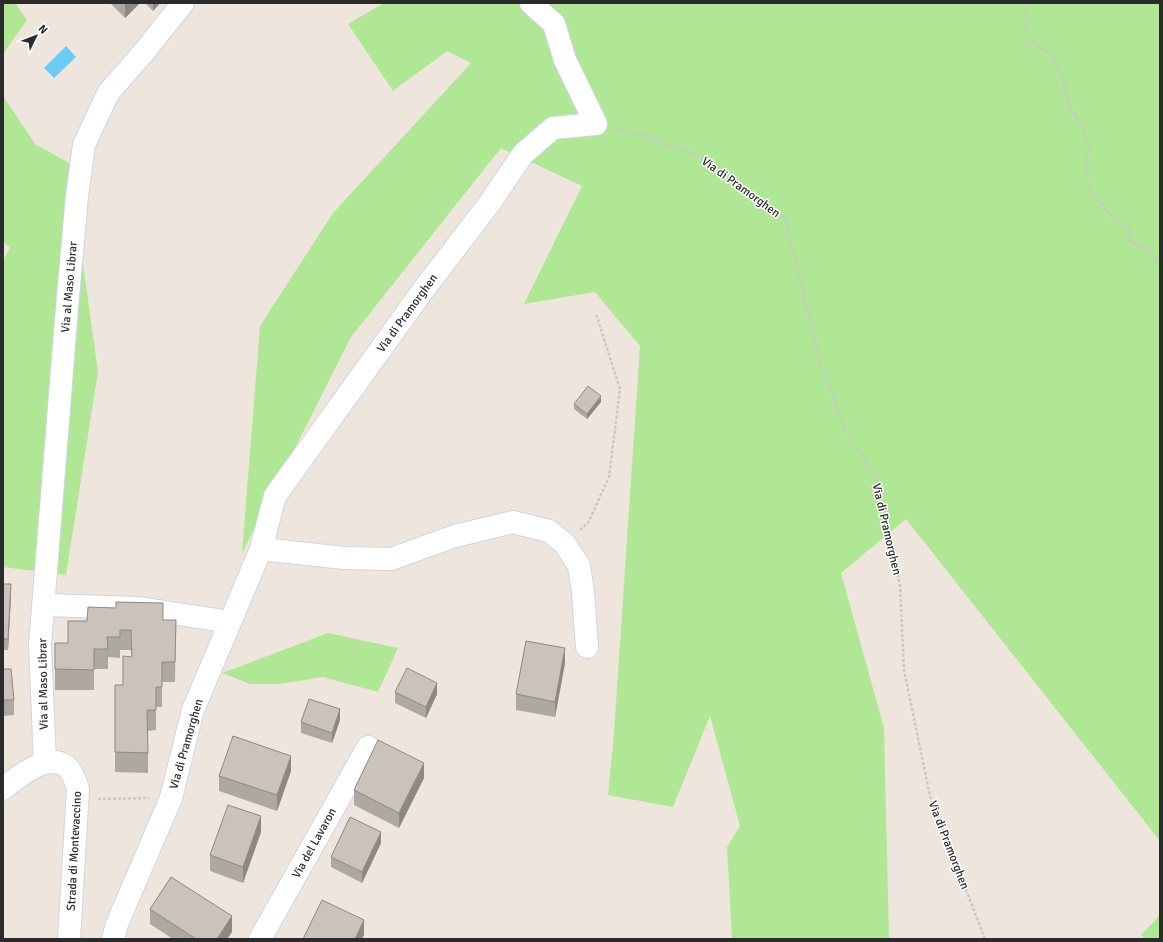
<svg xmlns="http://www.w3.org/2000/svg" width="1163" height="942" font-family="Signika,sans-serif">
<rect width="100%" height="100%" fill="#eee6dc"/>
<g fill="#afe795">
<polygon points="3,3 15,3 27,20 3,54"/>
<polygon points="384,3 1160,3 1160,841 906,519 841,573 884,728 889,939 732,939 727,847 740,826 710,716 673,807 608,795 614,733 640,346 595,292 524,304 582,186 501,148 351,337 242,553 260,326 333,213 471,63 447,51 393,91 348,24"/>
<polygon points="3,96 35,144 69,163 98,372 66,575 3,567 3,261 10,247 3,242"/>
<polygon points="328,633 398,648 378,692 323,677 279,684 250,684 222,673"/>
<polygon points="1160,915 1160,939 1146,939 1141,935"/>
</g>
<polygon fill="#69ccf5" points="66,46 76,57 54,78 44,68"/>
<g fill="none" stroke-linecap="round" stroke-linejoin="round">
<g stroke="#d1d4e4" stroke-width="24">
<g id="minor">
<polyline points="261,549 344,558 391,559 455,536 513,522 549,531 565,544 579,566 583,592 587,647"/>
<polyline points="44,605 139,608 230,622"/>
<polyline points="45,763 40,645 67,308 77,196 84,145 108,93 144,52 183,3"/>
<path d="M3 789C18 777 50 749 69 769 74 775 76 782 78 789L69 939"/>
<polyline points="113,939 117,924 171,798 193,710 261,549 275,496 424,289 489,204 523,154 553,128 596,124 565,60 554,24 531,3"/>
<polyline points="260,939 368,747"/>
</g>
</g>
<g stroke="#c8c8c8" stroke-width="2.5" stroke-dasharray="3 2" stroke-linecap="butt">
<polyline points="1026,3 1027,46 1033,42 1050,53 1063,78 1068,104 1083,129 1090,149 1085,166 1089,187 1110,215 1130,229 1129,241 1149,251 1160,263"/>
<polyline points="616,129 645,136 705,158 785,219 821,364 845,430 878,481 900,585 904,670 930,796 985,939"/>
<polyline points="580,530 588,523 609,477 620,389 596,314"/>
<polyline points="98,799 149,798"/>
</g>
<use href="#minor" stroke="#fff" stroke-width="22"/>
</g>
<g fill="#ada8a2">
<polygon points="110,3 140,3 125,18"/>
<polygon points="145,3 160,3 153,11"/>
<polygon points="601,402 587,419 574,409 574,404"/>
<polygon points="3,584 11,595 8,650 3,650"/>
<polygon points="176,620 175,682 162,682 162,707 156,707 156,730 148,731 148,773 115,772 115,685 123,685 132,657 131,650 120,650 120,658 108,657 108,669 94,669 94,690 55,690 55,643 68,643 68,621"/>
<polygon points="565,663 555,717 516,710 516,694"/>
<polygon points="3,669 14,700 14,715 3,716"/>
<polygon points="395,692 437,694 426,718 395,703"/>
<polygon points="340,720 332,743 301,733 301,722"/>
<polygon points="291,771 277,811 219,791 219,776"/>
<polygon points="424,778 399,828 354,805 354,790"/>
<polygon points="261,832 243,883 210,871 210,855"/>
<polygon points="381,843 362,883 331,867 331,857"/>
<polygon points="150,909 232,932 227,939 173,939 150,924"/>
</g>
<g fill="#8d8884">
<polygon points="125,3 140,3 125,18"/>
<polygon points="153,3 160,3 153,11"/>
<polygon points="601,396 601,402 587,419 587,414"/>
<polygon points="11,584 11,595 8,650 8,639"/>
<polygon points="565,648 565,663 555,717 555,702"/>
<polygon points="437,683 437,694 426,718 426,707"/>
<polygon points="340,709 340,720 332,743 332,733"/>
<polygon points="291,756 291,771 277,811 277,795"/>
<polygon points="424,763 424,778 399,828 399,813"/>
<polygon points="261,816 261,832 243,883 243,867"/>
<polygon points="381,832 381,843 362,883 362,872"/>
<polygon points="232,916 232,932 227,939 217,939"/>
<polygon points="364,920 364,935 362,939 355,939"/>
</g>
<g fill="#c9c3bc" stroke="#8d8884">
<polygon points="588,386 601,396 587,414 574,404"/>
<polygon points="3,584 11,584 8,639 3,639"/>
<polygon points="116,602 163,603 163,620 176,620 175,662 162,662 162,687 156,687 156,710 147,710 148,753 115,752 115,685 123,685 123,656 132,657 131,630 120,630 120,637 107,637 108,649 94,649 94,670 55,669 55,643 68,643 68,621 87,621 88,607 116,608"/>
<polygon points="526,641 565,648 555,702 516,694"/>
<polygon points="407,668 437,683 426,707 395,692"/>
<polygon points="3,669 11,669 14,700 3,700"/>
<polygon points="309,699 340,709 332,733 301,722"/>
<polygon points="233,736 291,756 277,795 219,776"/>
<polygon points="378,740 424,763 399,813 354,790"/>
<polygon points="228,805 261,816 243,867 210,855"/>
<polygon points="350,817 381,832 362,872 331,857"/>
<polygon points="171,877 232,916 217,939 196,939 150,909"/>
<polygon points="322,900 364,920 355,939 303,939"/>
</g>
<g text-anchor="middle" stroke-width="3" stroke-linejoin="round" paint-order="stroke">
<g font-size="12" fill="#2b2b2b" stroke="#fff">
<text transform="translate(741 187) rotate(36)" y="4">Via di Pramorghen</text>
<text transform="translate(69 287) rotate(-85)" y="4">Via al Maso Librar</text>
<text transform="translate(407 313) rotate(-54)" y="4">Via di Pramorghen</text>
<text transform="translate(887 529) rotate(77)" y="4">Via di Pramorghen</text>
<text transform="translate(43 684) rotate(-91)" y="4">Via al Maso Librar</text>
<text transform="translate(186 744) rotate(-74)" y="4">Via di Pramorghen</text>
<text transform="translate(314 843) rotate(-61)" y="4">Via del Lavaron</text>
<text transform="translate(949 845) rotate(69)" y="4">Via di Pramorghen</text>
<text transform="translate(74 851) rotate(-87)" y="4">Strada di Montevaccino</text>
</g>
</g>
<rect width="1163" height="942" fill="none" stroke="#2b2b2b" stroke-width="8"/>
<g transform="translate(36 36) rotate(47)" stroke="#ffffff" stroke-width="3" paint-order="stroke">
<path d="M0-3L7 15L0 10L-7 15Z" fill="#2b2b2b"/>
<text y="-6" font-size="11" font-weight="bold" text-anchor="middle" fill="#2b2b2b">N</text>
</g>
</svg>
